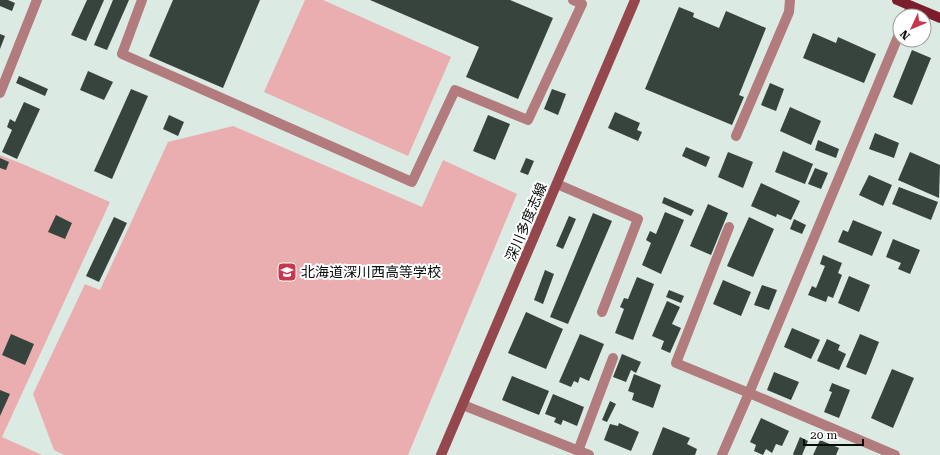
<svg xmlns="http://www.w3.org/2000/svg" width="940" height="455" font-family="'Roboto Serif','Noto Sans JP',serif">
<rect width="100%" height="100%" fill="#dbeae2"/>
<g fill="#eaaeb0">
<polygon points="305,0 323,0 451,57 408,156 264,92"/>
<polygon points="233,126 422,207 443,160 517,194 408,455 64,455 54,450 33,394 85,284 100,290 168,142"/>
<polygon points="0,155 25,165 110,202 2,437 42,455 0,455"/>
</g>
<g fill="#37443d">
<polygon points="0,0 8,0 15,3 12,11 0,6"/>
<polygon points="87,0 104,0 86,41 71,35"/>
<polygon points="113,0 129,0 107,50 94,45"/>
<polygon points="173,0 260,0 223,88 149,56"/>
<polygon points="370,0 510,0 553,18 518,99 466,77 479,47"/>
<polygon points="679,7 694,13 693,17 719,28 726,11 766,28 739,95 744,97 732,125 645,89"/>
<polygon points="813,33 836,43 838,37 876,54 864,83 803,58"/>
<polygon points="0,34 5,36 0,49"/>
<polygon points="912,50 931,58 912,105 893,97"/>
<polygon points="88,71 113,82 104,100 80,90"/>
<polygon points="19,76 48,89 45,96 16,83"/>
<polygon points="770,83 784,89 776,111 761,105"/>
<polygon points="131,89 148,96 112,179 94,171"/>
<polygon points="552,89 566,94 558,115 544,109"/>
<polygon points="24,102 40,109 17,159 2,152 12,130 7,127 10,119 15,122"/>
<polygon points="790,107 821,121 811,145 780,131"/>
<polygon points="615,112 640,123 637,130 642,132 638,141 608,128"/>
<polygon points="169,115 184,122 178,136 163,129"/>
<polygon points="488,115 510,124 495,160 473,151"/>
<polygon points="875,133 899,143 894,158 869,149"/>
<polygon points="818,140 839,149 836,158 815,150"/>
<polygon points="686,147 710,157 706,167 682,156"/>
<polygon points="783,151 813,164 805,184 775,172"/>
<polygon points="728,152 753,162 743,188 718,177"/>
<polygon points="910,152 940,165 939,198 898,180"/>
<polygon points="0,158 9,162 6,170 0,168"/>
<polygon points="526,158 534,161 528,175 520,172"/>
<polygon points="815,168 828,173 821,189 808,184"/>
<polygon points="869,175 892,185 883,206 859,195"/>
<polygon points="761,183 800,201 791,220 777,214 776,217 751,206"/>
<polygon points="899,187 938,202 931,220 892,204"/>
<polygon points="664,197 694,210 691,216 662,203"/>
<polygon points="708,204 728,213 711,255 690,246"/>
<polygon points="665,212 684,220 661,274 642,265 651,243 646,240 650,231 656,234"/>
<polygon points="593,213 612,221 568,324 550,317"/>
<polygon points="56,215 72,223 65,239 48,232"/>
<polygon points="569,216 576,219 563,249 556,246"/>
<polygon points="114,217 127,223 99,282 86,276"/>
<polygon points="749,217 774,229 753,277 727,266"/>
<polygon points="794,219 806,225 802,234 790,229"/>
<polygon points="853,220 882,232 872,256 838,242 843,230 848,232"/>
<polygon points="893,239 920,250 910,274 898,269 901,263 886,257"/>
<polygon points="823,255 842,263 838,273 842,275 833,298 828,296 826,302 808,295 812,286 816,288 825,266 820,264"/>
<polygon points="545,270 554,274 543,304 534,300"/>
<polygon points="849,276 870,285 859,312 838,303"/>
<polygon points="637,277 654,284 633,340 615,333 624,309 620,307 624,298 628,299"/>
<polygon points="723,280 751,292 741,316 713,304"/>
<polygon points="762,285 777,290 769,310 754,305"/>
<polygon points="669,290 684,296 681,303 666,297"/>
<polygon points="667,301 680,307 672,324 681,328 670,353 661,349 664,341 652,336"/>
<polygon points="526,312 563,329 546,369 508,353"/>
<polygon points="792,328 820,340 811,359 784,347"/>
<polygon points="11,334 34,344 25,365 2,355"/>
<polygon points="580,334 604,344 589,381 580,377 578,383 574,381 571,387 559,382"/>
<polygon points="860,334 879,342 866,375 846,367"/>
<polygon points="827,339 840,345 838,350 846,354 839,370 817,361"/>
<polygon points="622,354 641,362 636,373 631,370 626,382 613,377"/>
<polygon points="892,369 914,378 893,428 871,418"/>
<polygon points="774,372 799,382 791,400 767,390"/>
<polygon points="634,374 661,385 653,408 632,400 634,393 628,391"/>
<polygon points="512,376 549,391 539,415 502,400"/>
<polygon points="832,383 850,390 839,418 824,412 832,392 829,391"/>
<polygon points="0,390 10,394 0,416"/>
<polygon points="553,394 584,407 577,426 563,420 561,425 554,422 556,418 545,414"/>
<polygon points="610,401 616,404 607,422 602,420"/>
<polygon points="761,418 789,431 782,446 776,444 772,453 766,449 763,455 754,451 756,445 750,442"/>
<polygon points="619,423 639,432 631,451 604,440 610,424 618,426"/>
<polygon points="663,427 690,438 687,444 697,449 695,455 652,455"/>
<polygon points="800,437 808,441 802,455 794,455 793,454"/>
<polygon points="820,440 839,448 836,455 813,455"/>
</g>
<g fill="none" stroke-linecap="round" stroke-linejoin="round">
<g stroke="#b27c7e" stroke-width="10">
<polyline points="142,0 122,54 412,182 455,90 528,120 582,4 573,0"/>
<polyline points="736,136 789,12 790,0"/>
<polyline points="557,184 638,219 602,312"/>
<polyline points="729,227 676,363 749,393"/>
<polyline points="578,451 613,358"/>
</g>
<g stroke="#b27c7e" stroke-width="10">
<polyline points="907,16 911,6"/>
<polyline points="0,93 37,0"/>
<polyline points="749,393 895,455"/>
<polyline points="463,405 589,455"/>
<polyline points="722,455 749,393 900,32"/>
</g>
<polyline stroke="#94484d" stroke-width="10" points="441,455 635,0"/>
<polyline stroke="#7b1d2c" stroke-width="10" points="897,0 940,18"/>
</g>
<defs>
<g id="school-square" transform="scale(1)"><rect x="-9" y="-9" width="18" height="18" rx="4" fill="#c8374d" stroke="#fff"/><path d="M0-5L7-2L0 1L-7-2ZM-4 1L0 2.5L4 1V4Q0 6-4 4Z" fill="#fff"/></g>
</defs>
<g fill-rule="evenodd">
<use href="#school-square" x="287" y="272"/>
</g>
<g text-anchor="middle" stroke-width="4" stroke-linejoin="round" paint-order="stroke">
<g font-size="14" fill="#080d0a" stroke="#fff">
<text transform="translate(526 222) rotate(-67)" y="5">深川多度志線</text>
</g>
<g font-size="14" fill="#080d0a" stroke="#fff" text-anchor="start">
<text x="301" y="277">北海道深川西高等学校</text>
</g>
</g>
<g transform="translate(912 28) rotate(226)"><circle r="19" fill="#ffffff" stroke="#9c9e9d"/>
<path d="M0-3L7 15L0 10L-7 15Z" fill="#c8374d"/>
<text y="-6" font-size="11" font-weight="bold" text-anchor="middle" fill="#080d0a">N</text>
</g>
<path d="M804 439v6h59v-6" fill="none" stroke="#080d0a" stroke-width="2"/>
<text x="810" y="439" font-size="12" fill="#080d0a" stroke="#ffffff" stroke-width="3" paint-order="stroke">20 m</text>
</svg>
